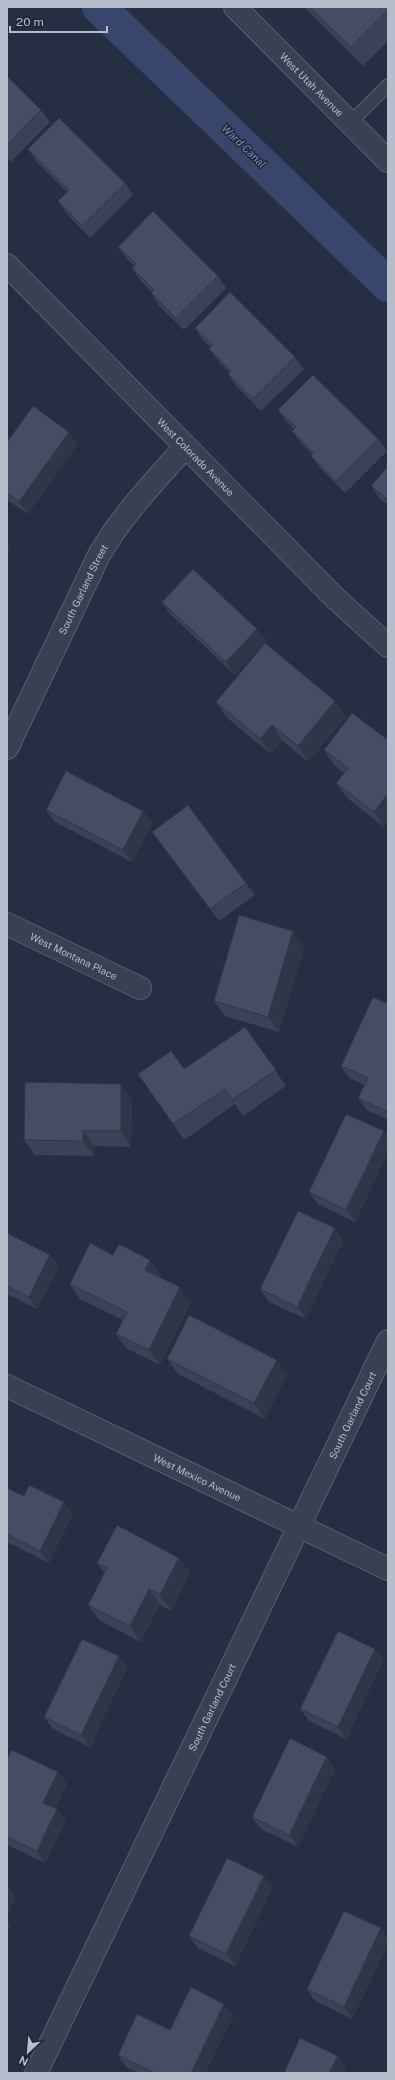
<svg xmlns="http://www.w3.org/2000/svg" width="395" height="2080" font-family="'Public Sans',sans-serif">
<rect width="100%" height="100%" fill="#262e43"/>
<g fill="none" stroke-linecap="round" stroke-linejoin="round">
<polyline stroke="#39466b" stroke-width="34" points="99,7 388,285"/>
<g stroke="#585e70" stroke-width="14">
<polyline id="lane" points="350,123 388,85"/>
</g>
<g stroke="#585e70" stroke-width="24">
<g id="street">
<path id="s1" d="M235 7 388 161"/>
<path id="s2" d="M7 265 335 598 388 646"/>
<path id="s3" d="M7 748 99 555C122 515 154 482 185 447"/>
<path id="s4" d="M7 924 140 988"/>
<path id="s5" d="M7 1386 388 1569"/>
<path id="s6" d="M36 2073 388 1341"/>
</g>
</g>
<use href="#lane" stroke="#3a4053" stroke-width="12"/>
<use href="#street" stroke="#3a4053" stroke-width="22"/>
</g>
<g fill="#3b4257">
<polygon points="304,7 388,7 388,41 363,66"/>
<polygon points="7,76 41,110 50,122 11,162 7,158"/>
<polygon points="28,149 125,183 133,195 90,238 66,213 58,201 67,192 36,161"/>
<polygon points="118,247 218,276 226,288 184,330 159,306 151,293 152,292 140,280 132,268 134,266 127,259"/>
<polygon points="195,328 295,357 304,369 261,411 236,386 228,374 229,372 218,361 209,349 211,347 203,340"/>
<polygon points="278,410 378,439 387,451 345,493 320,468 311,456 313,455 301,443 292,431 294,429 287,422"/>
<polygon points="7,442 78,444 28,514 7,500"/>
<polygon points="388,466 388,505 379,498 371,486"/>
<polygon points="162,602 257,629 266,641 235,675 170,614"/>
<polygon points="216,702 346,717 308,762 282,740 271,754 226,717"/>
<polygon points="388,740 388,822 384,827 347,798 336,783 344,773 334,765 324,750"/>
<polygon points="46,810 143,811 152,823 132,862 55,822"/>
<polygon points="152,832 246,883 255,895 219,921"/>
<polygon points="304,947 279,1032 225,1016 214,1001"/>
<polygon points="388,1004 388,1120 367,1110 358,1098 364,1085 349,1078 341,1066"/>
<polygon points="245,1027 286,1086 243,1116 235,1104 184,1140 138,1074 184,1069"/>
<polygon points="132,1099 131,1147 94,1146 94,1156 35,1155 24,1140"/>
<polygon points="384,1131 388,1137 388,1152 355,1222 318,1204 309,1192"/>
<polygon points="335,1228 343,1240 306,1319 269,1302 260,1289"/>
<polygon points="7,1233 59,1267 37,1309 7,1294"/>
<polygon points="113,1255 150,1260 161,1275 160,1277 191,1302 160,1365 127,1349 116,1334 123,1320 80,1299 70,1284"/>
<polygon points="167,1359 287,1375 265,1419 178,1374"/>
<polygon points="7,1488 24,1496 73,1514 49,1563 7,1542"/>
<polygon points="179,1558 190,1573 171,1611 160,1605 140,1642 99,1620 88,1605 104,1573 97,1563"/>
<polygon points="375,1649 383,1661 346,1739 309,1721 300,1709"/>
<polygon points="119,1656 127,1668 90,1747 53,1729 44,1717"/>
<polygon points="7,1759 58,1772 67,1784 55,1808 57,1809 66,1821 45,1863 7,1845"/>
<polygon points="335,1769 298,1847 261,1829 252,1817"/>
<polygon points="264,1876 272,1888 235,1966 198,1948 189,1936"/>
<polygon points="381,1928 388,1938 388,1944 352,2019 315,2001 307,1989"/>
<polygon points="233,2016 205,2073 139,2073 126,2067 118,2055 170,2030"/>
</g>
<g fill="#303647">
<polygon points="69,432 78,444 28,514 19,502"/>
<polygon points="7,543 11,549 7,558"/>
<polygon points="257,629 266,641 235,675 226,662"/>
<polygon points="335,701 346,717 308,762 298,746"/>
<polygon points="272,725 282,740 271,754 260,739"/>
<polygon points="386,796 388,799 388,822 384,827 374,812"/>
<polygon points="143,811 152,823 132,862 123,850"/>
<polygon points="293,931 304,947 279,1032 268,1017"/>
<polygon points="121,1084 132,1099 131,1147 121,1131"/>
<polygon points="83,1131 94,1146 94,1156 83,1141"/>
<polygon points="384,1131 388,1137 388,1152 355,1222 346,1210"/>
<polygon points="335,1228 343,1240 306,1319 297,1307"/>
<polygon points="50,1255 59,1267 37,1309 29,1297"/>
<polygon points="150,1260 161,1275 156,1285 145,1270"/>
<polygon points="180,1287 191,1302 160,1365 149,1350"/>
<polygon points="277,1360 287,1375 265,1419 254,1403"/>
<polygon points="64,1502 73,1514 49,1563 40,1551"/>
<polygon points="179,1558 190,1573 171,1611 160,1595"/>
<polygon points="149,1589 160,1605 140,1642 130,1626"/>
<polygon points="375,1649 383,1661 346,1739 338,1727"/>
<polygon points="119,1656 127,1668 90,1747 81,1735"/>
<polygon points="327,1757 335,1769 298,1847 289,1835"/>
<polygon points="58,1772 67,1784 52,1815 43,1803"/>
<polygon points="57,1809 66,1821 45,1863 37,1851"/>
<polygon points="264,1876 272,1888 235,1966 226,1954"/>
<polygon points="8,1885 16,1897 7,1917 7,1887"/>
<polygon points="7,1920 11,1926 7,1934"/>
<polygon points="381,1928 388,1938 388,1944 352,2019 344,2007"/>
<polygon points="224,2004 233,2016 205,2073 191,2073"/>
<polygon points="338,2056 346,2068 344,2073 329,2073"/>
</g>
<g fill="#454d65" stroke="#303647">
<polygon points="309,7 388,7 388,10 351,47"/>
<polygon points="7,76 41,110 7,145"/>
<polygon points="59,118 125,183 82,226 58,201 69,190 28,149"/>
<polygon points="153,211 218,276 176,318 151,293 154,290 132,268 136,264 118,247"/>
<polygon points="230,292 295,357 253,399 228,374 231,371 209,349 213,345 195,328"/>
<polygon points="313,375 378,439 336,481 311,456 314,453 292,431 296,427 278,410"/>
<polygon points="33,406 69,432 19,502 7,493 7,442"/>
<polygon points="388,466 388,500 371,486"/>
<polygon points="193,569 257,629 226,662 162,602"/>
<polygon points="265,643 335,701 298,746 272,725 260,739 216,702"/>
<polygon points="352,713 388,740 388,798 386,796 374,812 336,783 348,768 324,750"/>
<polygon points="66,771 143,811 123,850 46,810"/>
<polygon points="188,805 246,883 210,909 152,832"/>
<polygon points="239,915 293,931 268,1017 214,1001"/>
<polygon points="373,997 388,1004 388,1112 358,1098 368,1078 341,1066"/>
<polygon points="245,1027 276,1070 232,1100 225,1089 173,1124 138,1074 171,1051 184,1069"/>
<polygon points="25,1082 121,1084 121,1131 83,1131 83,1141 24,1140"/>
<polygon points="346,1114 384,1131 346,1210 309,1192"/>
<polygon points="298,1211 335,1228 297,1307 260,1289"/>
<polygon points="7,1233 50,1255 29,1297 7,1286"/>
<polygon points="90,1243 113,1255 119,1244 150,1260 145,1270 180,1287 149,1350 116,1334 127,1312 70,1284"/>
<polygon points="189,1315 277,1360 254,1403 167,1359"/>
<polygon points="29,1485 64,1502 40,1551 7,1534 7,1488 24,1496"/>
<polygon points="117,1525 179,1558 160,1595 149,1589 130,1626 88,1605 107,1568 97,1563"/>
<polygon points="338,1631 375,1649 338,1727 300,1709"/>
<polygon points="82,1639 119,1656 81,1735 44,1717"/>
<polygon points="290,1738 327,1757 289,1835 252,1817"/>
<polygon points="12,1750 58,1772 43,1803 57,1809 37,1851 7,1837 7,1759"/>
<polygon points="227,1858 264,1876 226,1954 189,1936"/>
<polygon points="344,1911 381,1928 344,2007 307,1989"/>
<polygon points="191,1987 224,2004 191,2073 155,2073 118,2055 137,2014 170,2030"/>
<polygon points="300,2038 338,2056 329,2073 284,2073"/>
</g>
<g text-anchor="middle" stroke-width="3" stroke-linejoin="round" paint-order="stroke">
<g font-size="10" fill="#b7bccd" stroke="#1f2538">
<text dy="4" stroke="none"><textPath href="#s1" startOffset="109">West Utah Avenue</textPath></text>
<text dy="4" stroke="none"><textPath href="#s2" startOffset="269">West Colorado Avenue</textPath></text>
<text dy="4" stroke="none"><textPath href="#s3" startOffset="176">South Garland Street</textPath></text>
<text dy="4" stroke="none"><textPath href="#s4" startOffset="74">West Montana Place</textPath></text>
<text dy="4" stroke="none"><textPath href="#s6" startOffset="730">South Garland Court</textPath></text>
<text dy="4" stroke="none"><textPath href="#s5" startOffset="211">West Mexico Avenue</textPath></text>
<text dy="4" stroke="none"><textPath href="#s6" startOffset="406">South Garland Court</textPath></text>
</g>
<g font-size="11" font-style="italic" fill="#7e8db5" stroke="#1f2538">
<text transform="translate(244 146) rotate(44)" y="4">Ward Canal</text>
</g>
</g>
<rect width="395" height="2080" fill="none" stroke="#b7bccd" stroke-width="16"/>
<g transform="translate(28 2052) rotate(206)" stroke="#1f2538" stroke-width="3" paint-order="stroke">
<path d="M0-3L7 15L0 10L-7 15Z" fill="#b7bccd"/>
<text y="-6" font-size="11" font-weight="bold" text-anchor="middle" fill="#b7bccd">N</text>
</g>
<path d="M10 26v6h97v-6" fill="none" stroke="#b7bccd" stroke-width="2"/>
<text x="16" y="26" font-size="12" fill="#b7bccd" stroke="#1f2538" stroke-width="3" paint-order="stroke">20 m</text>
</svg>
